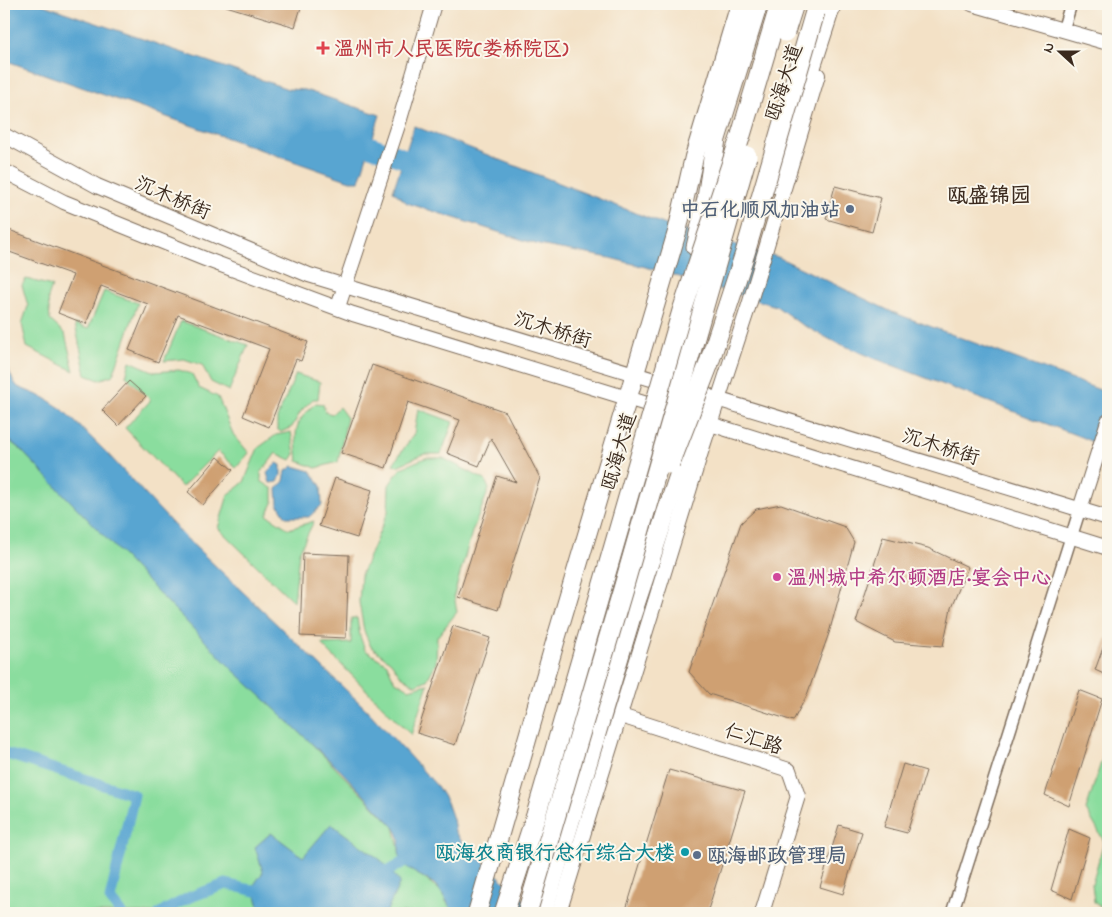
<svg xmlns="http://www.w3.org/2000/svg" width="1112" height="917" font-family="'Indie Flower','LXGW WenKai TC',sans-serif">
<rect width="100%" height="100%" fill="#fbf7ec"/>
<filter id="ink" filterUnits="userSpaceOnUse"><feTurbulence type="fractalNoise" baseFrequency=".02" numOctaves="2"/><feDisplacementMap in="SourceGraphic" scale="10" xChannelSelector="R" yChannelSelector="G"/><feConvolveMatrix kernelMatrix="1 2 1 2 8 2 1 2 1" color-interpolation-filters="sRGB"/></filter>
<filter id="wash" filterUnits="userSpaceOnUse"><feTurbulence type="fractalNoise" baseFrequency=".0096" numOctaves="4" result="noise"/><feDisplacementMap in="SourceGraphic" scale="20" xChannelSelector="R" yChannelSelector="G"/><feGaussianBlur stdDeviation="1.12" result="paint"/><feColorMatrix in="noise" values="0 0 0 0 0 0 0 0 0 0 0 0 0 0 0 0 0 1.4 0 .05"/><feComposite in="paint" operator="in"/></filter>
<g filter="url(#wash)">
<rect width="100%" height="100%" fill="#f3e1c6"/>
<g fill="#8add9e" stroke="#62845e">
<polygon points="26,279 52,286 48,298 50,320 65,334 74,371 27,347 22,324 28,306 22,285"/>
<polygon points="104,291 138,303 113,375 99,380 86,375 75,324 88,329"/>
<polygon points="181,321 248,345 229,391 211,382 202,365 184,359 164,361"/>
<polygon points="130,361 155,372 179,370 192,374 199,388 218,397 233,434 249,453 236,468 218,451 182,487 125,428 151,400 126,376"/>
<polygon points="296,374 320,382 318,399 313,399 301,411 292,427 281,432 277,429 277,418"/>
<path d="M316 403 323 404 325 412 332 414 339 407 347 418 338 462 316 468 298 461C295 431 292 424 316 403Z"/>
<polygon points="418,409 453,422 441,454 424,454 397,466 393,464 414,434"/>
<polygon points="291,432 295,454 291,460 276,453 261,473 261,481 273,489 273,503 267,515 289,529 314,521 299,552 294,602 218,528 228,495 244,482 258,448 276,435"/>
<polygon points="4,437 20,449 394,827 402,862 441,891 447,903 455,913 4,913"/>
<polygon points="425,458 443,458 485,480 489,489 472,532 454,595 457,612 437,637 436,663 427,680 415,685 400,675 391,662 371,647 364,631 359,602 361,575 388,512 389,485 401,468"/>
<polygon points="351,618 357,618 360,636 365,650 387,664 394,680 409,689 428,684 411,735 321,644 351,643"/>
<polygon points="1108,740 1108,913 1094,902 1092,884 1104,841 1086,810"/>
</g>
<g fill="#59a5d1" stroke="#4a6878">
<polygon points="4,4 41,4 288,89 305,90 380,115 359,181 350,181 4,60"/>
<polygon points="414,126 666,225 778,257 892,312 1108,393 1108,449 1081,437 876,359 831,340 799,323 776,306 653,269 610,258 539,245 407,203 393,191"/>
<path d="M4 360 14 382 18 387 45 398 62 409 105 451 184 536 365 708 437 786 447 802 453 819 455 832 465 846 479 858 539 913H455C447 904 443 892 434 884 424 876 409 873 402 861 397 854 400 846 399 838 398 834 396 830 394 827L341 771 231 668 20 449 4 436Z"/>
<polygon points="277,463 281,465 281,475 278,482 270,483 267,473"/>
<polygon points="293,466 311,471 321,486 322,505 309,517 286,517 278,504 277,489 284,481 286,471"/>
<polygon points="331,824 382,861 400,882 386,913 261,913 253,886 263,872 255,847 271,833 303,857"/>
</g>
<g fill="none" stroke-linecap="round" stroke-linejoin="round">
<g stroke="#59a5d1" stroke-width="11">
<polyline points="4,753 134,795 110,899 121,913"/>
<polyline points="376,872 390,870 415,855"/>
<polyline points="160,913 190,897 226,884 255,891 269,889"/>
</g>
<polyline stroke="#59a5d1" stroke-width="20" points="345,137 430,168"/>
</g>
<g id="blocks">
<g fill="#cfa072">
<polygon points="226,4 302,4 295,27 226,6"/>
<polygon points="835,186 881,198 872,232 826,219"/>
<polygon points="9,230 308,342 301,361 296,359 269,427 243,416 269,349 178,315 158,362 129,350 148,304 101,286 86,324 58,313 73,275 4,250 4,232"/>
<polygon points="372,365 506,412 540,478 498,610 458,597 497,476 516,482 491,438 479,466 447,453 460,420 408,402 386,468 341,453"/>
<polygon points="129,381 146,396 118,426 102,410"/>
<polygon points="218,457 233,470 203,505 188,492"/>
<polygon points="335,478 372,490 357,538 319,526"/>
<polygon points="781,504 845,527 854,542 829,633 807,695 793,721 709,694 689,672 741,523 756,509"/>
<polygon points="883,537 928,548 968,567 951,608 943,646 895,642 856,622"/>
<polygon points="303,553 349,555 346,638 300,636"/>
<polygon points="453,626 490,638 455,745 417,733"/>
<polygon points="1107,637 1108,637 1108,676 1095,670"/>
<polygon points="1079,690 1102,699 1069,806 1045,795"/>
<polygon points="903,764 926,771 907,833 884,827"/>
<polygon points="669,770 745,791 707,913 625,913"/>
<polygon points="839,825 862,832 843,894 820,887"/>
<polygon points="1069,829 1090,838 1072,899 1051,890"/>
</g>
</g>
</g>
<g filter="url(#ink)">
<use href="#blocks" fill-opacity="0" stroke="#7b6a59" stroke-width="1"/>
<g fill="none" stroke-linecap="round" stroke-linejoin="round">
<g stroke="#7b6a59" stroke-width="14">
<g id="minor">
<polyline points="1063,30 1071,4"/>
<polyline points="952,913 1080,509"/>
</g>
</g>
<g stroke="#7b6a59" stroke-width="16">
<g id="tertiary">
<polyline points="972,4 1108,43"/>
<polyline points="4,135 97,186 309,275 1108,518"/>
<polyline points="4,171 64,202 205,259 353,314 663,409"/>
<polyline points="338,307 400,119 434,4"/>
<polyline points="688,417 1108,548"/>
<polyline points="1080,509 1108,421"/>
<polyline points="621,716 789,770 798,796 762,913"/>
<polyline points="559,913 702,449 749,305 818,75"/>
</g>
</g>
<g stroke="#7b6a59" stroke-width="20">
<g id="primary">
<polyline points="774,184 832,4"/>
<polyline points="477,913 556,639 677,232 694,157 740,4"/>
<polyline points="543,913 632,615 705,396"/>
</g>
</g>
<g stroke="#7b6a59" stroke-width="21">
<polyline id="trunk" points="696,247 707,198 716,139 758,4"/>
</g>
<use href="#minor" stroke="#fff" stroke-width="11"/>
<use href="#tertiary" stroke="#fff" stroke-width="14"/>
<use href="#primary" stroke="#fff" stroke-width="18"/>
<use href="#trunk" stroke="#fff" stroke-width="19"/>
<g stroke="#7b6a59" stroke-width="21" stroke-linecap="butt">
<g id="trunk-bridge">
<polyline points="785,32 794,4"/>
<polyline points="670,464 708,366 745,253 815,12"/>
<polyline points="504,913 536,815 682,311 741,135 780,4"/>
<polyline points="527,913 623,589 747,156"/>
</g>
</g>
<use href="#trunk-bridge" stroke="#fff" stroke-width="19"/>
</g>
</g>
<path fill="#e0444e" stroke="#fbf7ec" stroke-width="2" d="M320.5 40.5h5v5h5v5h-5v5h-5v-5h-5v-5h5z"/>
<g fill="#5c6f8a" stroke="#fbf7ec" stroke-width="2">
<circle cx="850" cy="209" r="5"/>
<circle cx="697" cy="855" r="5"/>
</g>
<circle fill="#d1479c" stroke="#fbf7ec" stroke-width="2" cx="777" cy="577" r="5"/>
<circle fill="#0f9aa8" stroke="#fbf7ec" stroke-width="2" cx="685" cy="852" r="5"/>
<g text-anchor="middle" stroke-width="4" stroke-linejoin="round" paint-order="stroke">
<g font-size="20" font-weight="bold" fill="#be3a42" stroke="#fbf7ec" text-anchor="start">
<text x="334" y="55">温州市人民医院(娄桥院区)</text>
</g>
<g font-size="20" fill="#3b2a1e" stroke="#fbf7ec">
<text transform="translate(783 82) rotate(-72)" y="7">瓯海大道</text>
<text transform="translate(173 197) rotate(23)" y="7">沉木桥街</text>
<text transform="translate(553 329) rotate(17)" y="7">沉木桥街</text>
<text transform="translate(941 446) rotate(17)" y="7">沉木桥街</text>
<text transform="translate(618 451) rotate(-74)" y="7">瓯海大道</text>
<text transform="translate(754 738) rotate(18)" y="7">仁汇路</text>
</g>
<g font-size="20" font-weight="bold" fill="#4e5e75" stroke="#fbf7ec" text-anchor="end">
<text x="840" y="216">中石化顺风加油站</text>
<text x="707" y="862" text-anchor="start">瓯海邮政管理局</text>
</g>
<g font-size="20" font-weight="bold" fill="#b23c85" stroke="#fbf7ec" text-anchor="start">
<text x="787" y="584">温州城中希尔顿酒店·宴会中心</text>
</g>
<g font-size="20" font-weight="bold" fill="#0d838f" stroke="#fbf7ec" text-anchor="end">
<text x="675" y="859">瓯海农商银行总行综合大楼</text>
</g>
<g font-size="21" font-weight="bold" fill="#3b2a1e" stroke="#fbf7ec">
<text x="989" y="202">瓯盛锦园</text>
</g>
</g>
<rect width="1112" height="917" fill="none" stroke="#fbf7ec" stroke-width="20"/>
<g transform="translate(1060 52) rotate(291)" stroke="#fbf7ec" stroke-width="4" paint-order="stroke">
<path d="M0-4L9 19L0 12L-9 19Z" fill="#3b2a1e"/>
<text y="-8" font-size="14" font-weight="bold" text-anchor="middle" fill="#3b2a1e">N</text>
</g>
</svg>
